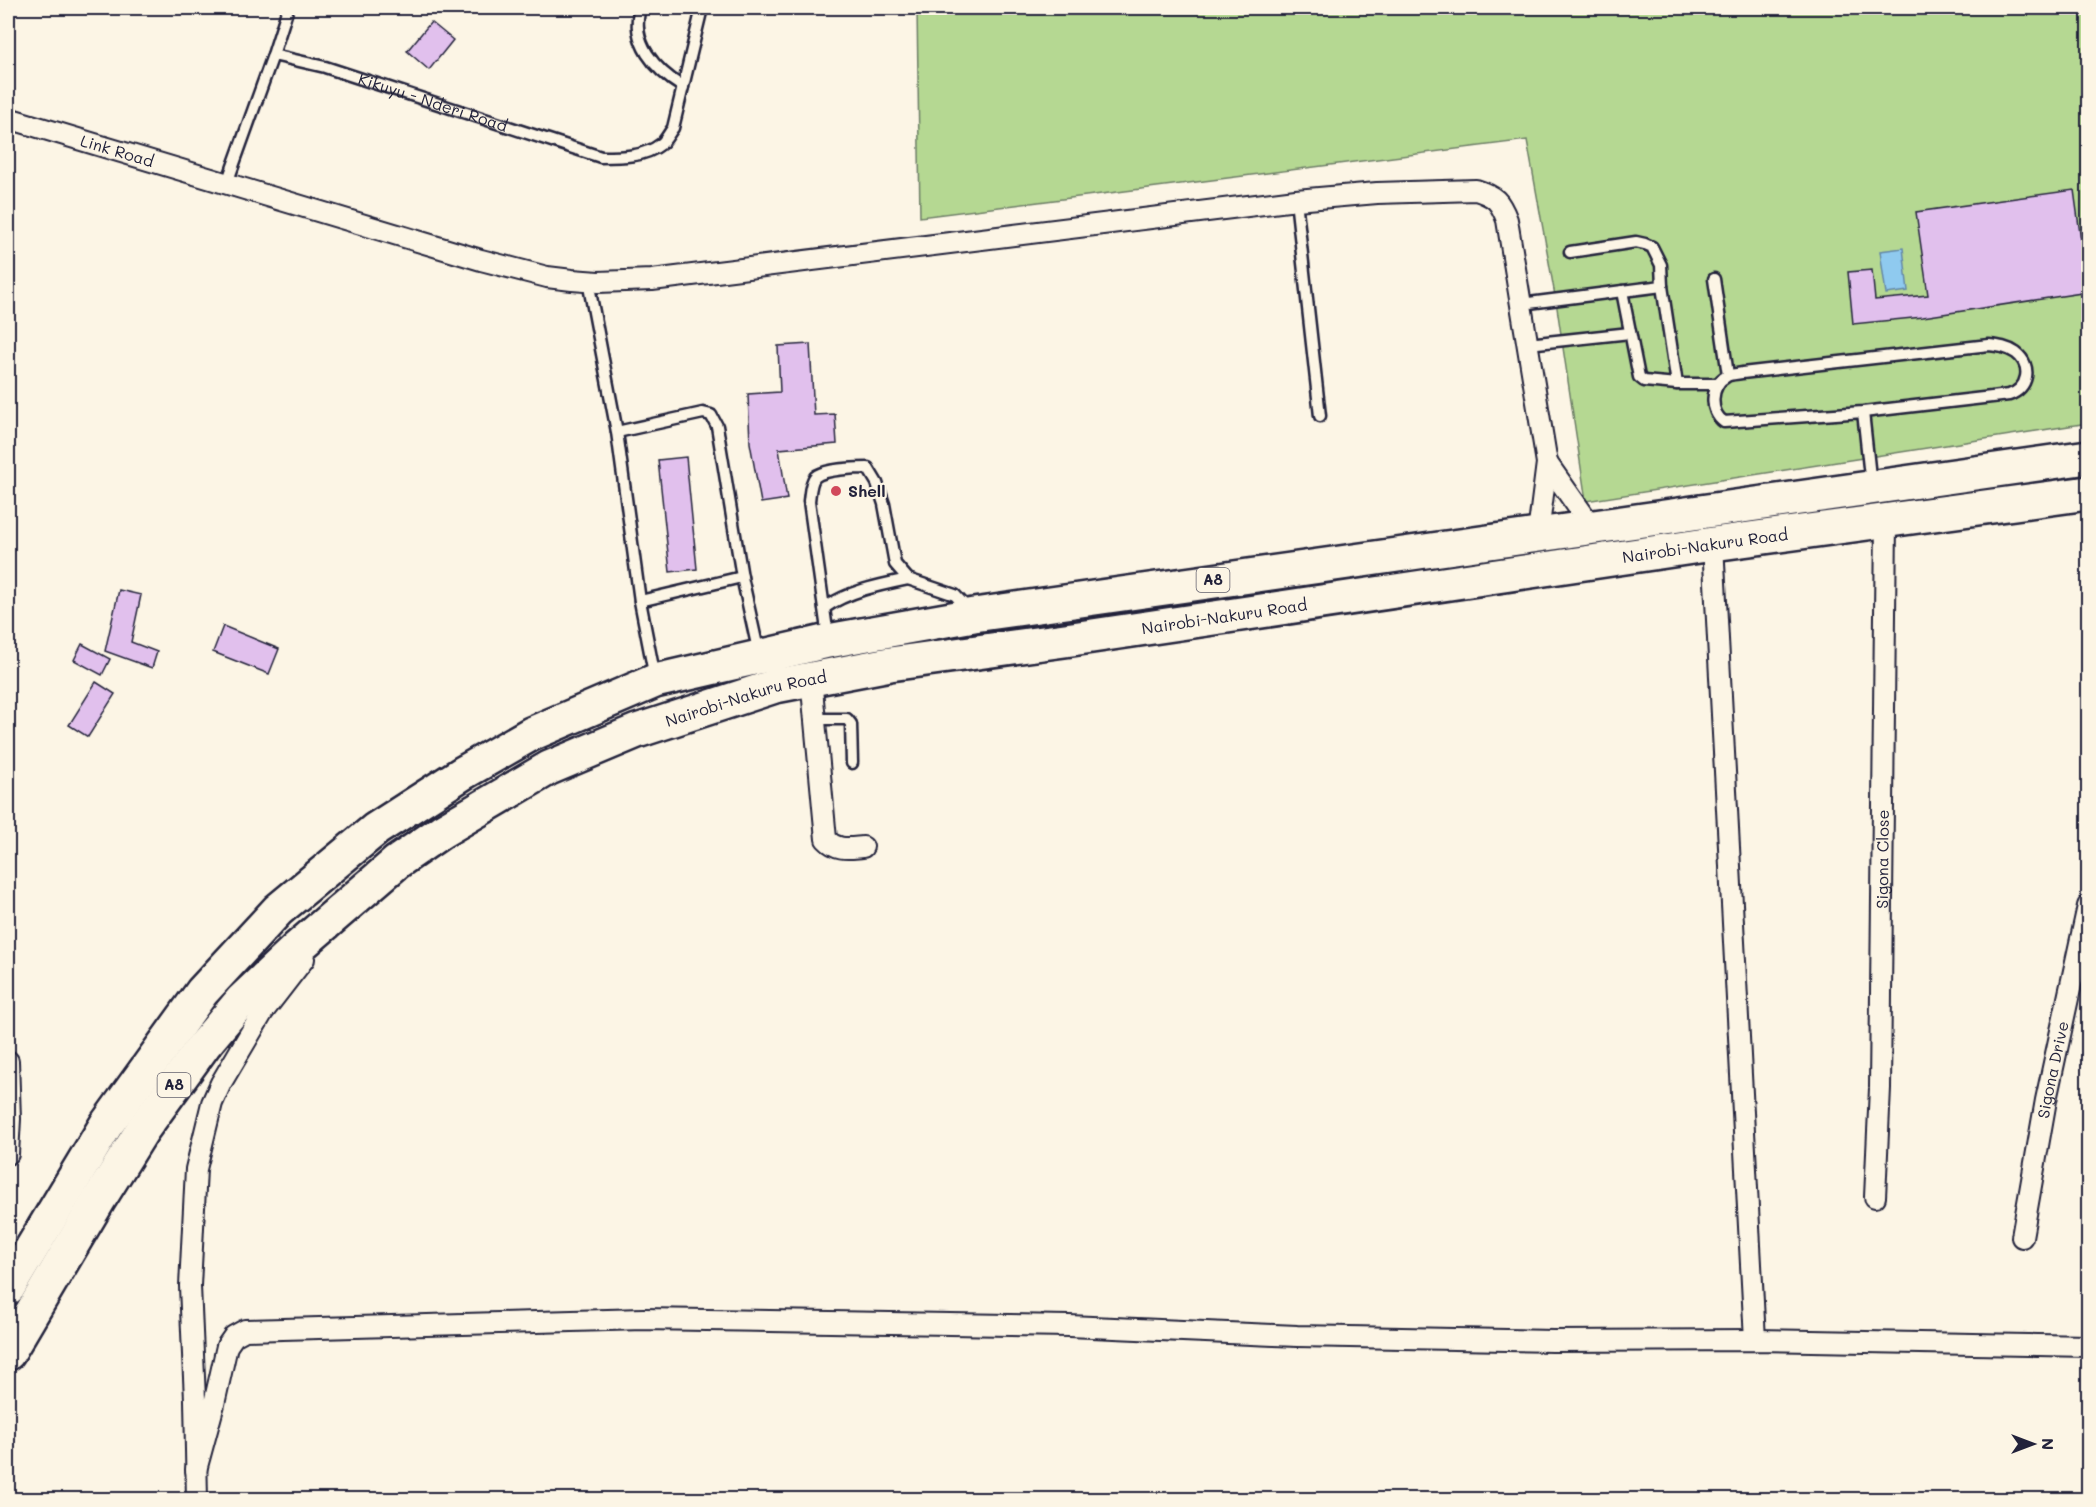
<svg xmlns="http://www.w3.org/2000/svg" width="2096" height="1507" font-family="Mali,sans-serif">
<rect width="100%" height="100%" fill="#fcf5e5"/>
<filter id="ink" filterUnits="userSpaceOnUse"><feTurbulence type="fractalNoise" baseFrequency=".0167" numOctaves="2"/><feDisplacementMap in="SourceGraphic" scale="12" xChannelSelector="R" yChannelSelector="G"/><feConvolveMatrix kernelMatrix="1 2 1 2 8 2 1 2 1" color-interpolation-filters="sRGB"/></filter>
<g filter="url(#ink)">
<polygon fill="#b5d892" stroke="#6c7d66" stroke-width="1.5" points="917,8 2088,8 2088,423 1586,501 1556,301 1527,140 920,217"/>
<polygon fill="#8fcaef" stroke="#6387a7" stroke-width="1.5" points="1903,248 1908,291 1886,294 1880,251"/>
<g fill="#e1c0ed" stroke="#22223b" stroke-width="1.5">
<polygon points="431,22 453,40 429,70 407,51"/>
<polygon points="2074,190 2088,292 1923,317 1853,324 1848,272 1872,270 1875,300 1928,295 1916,212"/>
<polygon points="810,344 814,415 835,414 837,444 779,449 787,499 761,503 750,443 748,394 780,392 778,346"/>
<polygon points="686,457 697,569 670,572 658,460"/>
<polygon points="119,590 141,595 131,642 157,652 152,668 105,651"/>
<polygon points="223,626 279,649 269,674 213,652"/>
<polygon points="82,644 110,659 102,675 74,660"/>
<polygon points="96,682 115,694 88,737 69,725"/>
</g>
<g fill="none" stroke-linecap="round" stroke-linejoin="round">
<g stroke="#22223b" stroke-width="15">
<g id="service">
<path d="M640 8C630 42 655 70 683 87"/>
<polyline points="273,55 288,8"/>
<path id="s1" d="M227 183 273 55 325 67 601 157C621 157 645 157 661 144 666 140 669 133 673 128L702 8"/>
<polyline points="1296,200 1320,416"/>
<polyline points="1570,252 1636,242 1645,244 1652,247 1661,265 1662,286 1677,384 1718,384"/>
<polyline points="1714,279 1728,375"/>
<polyline points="588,281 617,432 640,601"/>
<polyline points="1622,291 1639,377 1644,381 1677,384"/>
<polyline points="1521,304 1662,286"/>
<polyline points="1528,344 1630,333"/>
<path d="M1863 412 2009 395C2028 389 2033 366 2016 353 2007 347 1999 346 1989 345L1742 373C1738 374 1731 374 1727 376 1710 385 1709 412 1724 422L1863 412 1871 486"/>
<polyline points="617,432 703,413 711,415 717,426 742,577"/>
<path d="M824 608C849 591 879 585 908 579"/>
<path d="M828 637 809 501C810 494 810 483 815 477 824 469 856 468 868 468L877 483 884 504 895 564 908 579 955 595 969 610"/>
<polyline points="655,678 640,601 742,577 759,654"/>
<polyline points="814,719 847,719 851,724 852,763"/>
</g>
</g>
<g stroke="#22223b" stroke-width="24">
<g id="minor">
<path id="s2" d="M8 118 481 260 547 277 572 280 598 282 652 280 1296 200 1377 193 1476 190C1495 196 1500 201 1507 220L1547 463 1538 534"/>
<polyline points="1547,463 1592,527"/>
<polyline points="1713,544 1755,1340"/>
<path d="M811 678 826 839C837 851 849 848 863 847"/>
<polyline points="8,1061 10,1119 8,1154"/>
<path id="s3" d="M1875 1197 1880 1088 1886 521"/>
<path id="s4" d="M2022 1237 2046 1100 2088 906"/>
<polyline points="196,1470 214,1404 227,1346 234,1336 245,1330 643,1319 1069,1326 1297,1336 1553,1341 1755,1340 2088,1346"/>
<polyline points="197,1500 195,1400 190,1286 196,1169 212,1103 221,1083 263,1012 304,959"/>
</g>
</g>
<g stroke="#22223b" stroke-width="38">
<g id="trunk">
<polyline points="8,1288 106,1125 202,992 278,910 376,829 463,773 531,734 655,681 828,641 974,615 2088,457"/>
<path id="s5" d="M8 1353 98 1201 143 1129 204 1045 241 1001 296 949 397 862 442 831 549 768 637 731 775 686 890 664 1072 639 1713 544 2088 493"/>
</g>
</g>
<use href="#service" stroke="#fcf5e5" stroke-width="10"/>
<use href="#minor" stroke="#fcf5e5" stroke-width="20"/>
<use href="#trunk" stroke="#fcf5e5" stroke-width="33"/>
</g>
</g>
<circle fill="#d1495b" stroke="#fcf5e5" stroke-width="2" cx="836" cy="491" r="6"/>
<g text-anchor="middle" stroke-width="4.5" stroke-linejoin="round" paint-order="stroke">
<g fill="#fcf5e5" stroke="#63616e" stroke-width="1.5">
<rect x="1196.5" y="568" width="33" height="24" rx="4.5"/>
<rect x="157.5" y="1073" width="33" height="24" rx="4.5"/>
</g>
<g font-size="15" font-weight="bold" fill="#22223b">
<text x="1213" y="585">A8</text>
<text x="174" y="1090">A8</text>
</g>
<g font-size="16" fill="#22223b" stroke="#fcf5e5">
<text dy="6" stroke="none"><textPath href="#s1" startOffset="303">Kikuyu - Nderi Road</textPath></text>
<text dy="6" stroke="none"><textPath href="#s2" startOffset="114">Link Road</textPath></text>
<text dy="6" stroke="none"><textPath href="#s5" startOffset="1992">Nairobi-Nakuru Road</textPath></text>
<text dy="6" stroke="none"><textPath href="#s5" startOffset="1506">Nairobi-Nakuru Road</textPath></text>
<text dy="6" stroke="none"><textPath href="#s5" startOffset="1020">Nairobi-Nakuru Road</textPath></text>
<text dy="6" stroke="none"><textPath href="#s3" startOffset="338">Sigona Close</textPath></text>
<text dy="6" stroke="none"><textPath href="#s4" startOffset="170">Sigona Drive</textPath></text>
</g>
<g font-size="16" font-weight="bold" fill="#22223b" stroke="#fcf5e5" text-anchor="start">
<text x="848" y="497">Shell</text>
</g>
</g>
<rect width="2096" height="1507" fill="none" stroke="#fcf5e5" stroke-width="30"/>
<rect x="15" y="15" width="2066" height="1477" fill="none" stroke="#22223b" stroke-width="2" filter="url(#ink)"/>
<g transform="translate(2033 1444) rotate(90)" stroke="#fcf5e5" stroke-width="4.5" paint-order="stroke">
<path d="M0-4.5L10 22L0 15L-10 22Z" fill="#22223b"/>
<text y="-9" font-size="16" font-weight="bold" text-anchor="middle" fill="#22223b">N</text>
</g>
</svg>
